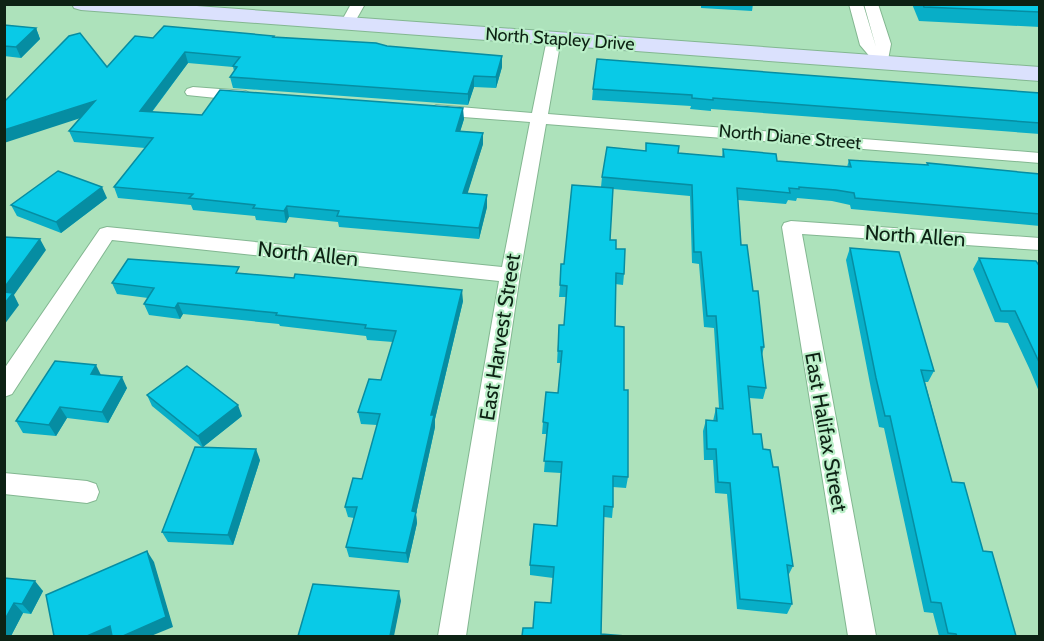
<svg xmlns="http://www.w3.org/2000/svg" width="1044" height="641" font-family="Cabin,sans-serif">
<rect width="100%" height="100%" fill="#ade2bb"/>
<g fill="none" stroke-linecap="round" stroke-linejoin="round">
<g stroke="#83b791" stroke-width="2">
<g id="minor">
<polygon points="351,4 365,4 352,27 342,27 340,24"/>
<polygon points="849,4 863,4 876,47 864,4 878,4 891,44 887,65 877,65 860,45"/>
<polygon points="554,35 561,39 548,114 1040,153 1040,163 546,124 520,275 466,636 438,636 499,281 112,240 12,394 4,397 4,369 100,229 107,227 502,267 530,122 436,115 428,110 436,105 532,113 547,39"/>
<polygon points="193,87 246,91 254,96 246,101 187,95 185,92 187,89"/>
<polygon points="791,221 1040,238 1040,250 802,234 876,636 848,636 782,227 784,223"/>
<polygon points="4,473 87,481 96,484 99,492 96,500 87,503 4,494"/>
</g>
</g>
<g stroke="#83b791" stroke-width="2">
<polygon id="secondary" points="72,4 169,4 1040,67 1040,81 81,10 74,8"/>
</g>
<use href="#minor" fill="#fff" fill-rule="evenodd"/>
<use href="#secondary" fill="#dbe1fd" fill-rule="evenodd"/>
</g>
<g fill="#08aec7">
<rect x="520" y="4" width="32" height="2"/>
<polygon points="701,4 753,4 752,11 701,8"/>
<polygon points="912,4 1040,4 1040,27 919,21"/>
<polygon points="4,25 36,28 40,39 21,58 4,56"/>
<polygon points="274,36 274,37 387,46 502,67 496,88 474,87 468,105 233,88 230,77 234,71 233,67 188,63 152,112 202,115 464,119 460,131 483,133 483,144 467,194 487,195 487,207 479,239 339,227 338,222 289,217 286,223 256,220 255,216 193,210 191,205 118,198 114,187 145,148 74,142 69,131 80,119 107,67 153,38"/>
<polygon points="593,89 1040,93 1040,134 711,109 711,111 690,109 691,106 592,100"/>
<polygon points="723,149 777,161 847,167 849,160 927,165 927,163 1040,174 1040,226 851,209 850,205 832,201 797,198 796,201 788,200 786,204 738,200 741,245 753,291 764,347 762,355 766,388 763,399 749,398 753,434 773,467 793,566 788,576 792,604 787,614 737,609 727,494 715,493 713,460 704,460 703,431 706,420 713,421 716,408 719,408 714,328 704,327 699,264 692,263 690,196 613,189 610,240 616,249 624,274 623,285 615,284 615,326 624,390 628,477 626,488 613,487 613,507 612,518 604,517 601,634 533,628 551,603 553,578 530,575 530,565 557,526 561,473 544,472 547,434 542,434 543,422 558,393 561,363 557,363 559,325 564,325 566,297 559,297 560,285 564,264 601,187 602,177 678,153 722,157"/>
<polygon points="107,198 61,233 17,216 11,205"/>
<polygon points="850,248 934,371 928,382 925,382 952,482 983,551 1016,636 939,636 933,613 924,612 884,428 879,427 871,389 846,260"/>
<polygon points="979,258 1040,267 1040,394 1030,370 1008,323 995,322 973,269"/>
<polygon points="241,273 463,301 435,419 435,427 416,514 417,523 408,563 349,557 346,547 354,518 348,517 345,507 362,479 377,425 361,424 358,412 381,380 393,342 367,340 366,336 280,326 279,324 183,314 180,319 149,315 144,304 148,298 117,294 112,283"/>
<polygon points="101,375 127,388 108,423 67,418 56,436 23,433 16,421"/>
<polygon points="147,395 242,416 203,447 260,460 233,545 168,542 162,532 202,447 152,406"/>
<polygon points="4,578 43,591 31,614 23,613 11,636"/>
</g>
<g fill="#068da2">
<polygon points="36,28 40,39 21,58 16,47"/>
<polygon points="185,52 188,63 144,122 140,111"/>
<polygon points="502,56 502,67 496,88 496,77"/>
<polygon points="474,76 474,87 468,105 468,94"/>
<polygon points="95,101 99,112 4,143 4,130"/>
<polygon points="463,108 464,119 457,142 456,131"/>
<polygon points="483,133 483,144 464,205 463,193"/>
<polygon points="102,187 107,198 61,233 56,222"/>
<polygon points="487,195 487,207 479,239 479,228"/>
<polygon points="287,206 289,217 286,223 284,211"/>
<polygon points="40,239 46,250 14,295 19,305 4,325 4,288"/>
<polygon points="462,290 463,301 435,419 435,427 416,514 417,523 408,563 406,553 412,511 431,415"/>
<polygon points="178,303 183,314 180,319 175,308"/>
<polygon points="96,365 102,377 91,374"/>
<polygon points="122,377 127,388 108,423 102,412"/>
<polygon points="238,405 242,416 203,447 198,436"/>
<polygon points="60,407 67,418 56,436 49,425"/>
<polygon points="256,449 260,460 233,545 228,535"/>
<polygon points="147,551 154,562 173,627 151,636 123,636"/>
<polygon points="35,581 43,591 31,614 22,604"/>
<polygon points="399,591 401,601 394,636 390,636"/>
<polygon points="14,603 23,613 11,636 4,636 4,621"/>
<polygon points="110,626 116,636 87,636"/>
</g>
<g fill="#09cae7" stroke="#068da2" stroke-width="1.5">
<polygon points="923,4 1040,4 1040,12 924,7"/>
<polygon points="4,25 36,28 16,47 4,46"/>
<polygon points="164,26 274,36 273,37 376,43 387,46 502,56 496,77 474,76 468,94 230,77 237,67 233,66 240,57 185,52 140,111 202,115 220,90 463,108 456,131 483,133 463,193 487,195 479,228 337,216 339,211 287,206 284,211 253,208 255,205 189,198 193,194 114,187 153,138 69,131 95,101 4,130 4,101 6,100 69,36 80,33 107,67 135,36 153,38"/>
<polygon points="597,59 1040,93 1040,123 713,98 713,100 692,98 692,95 593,89"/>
<polygon points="646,143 679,146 678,153 724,157 723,149 776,154 777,161 851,167 849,160 928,165 927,163 1040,174 1040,214 855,198 854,193 836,190 799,187 799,189 789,188 790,193 737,188 741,245 747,245 753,291 758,291 764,347 761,347 766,388 748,386 753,434 761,434 763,449 770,450 773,467 778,467 793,566 787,565 792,604 740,599 730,483 718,482 716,449 707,449 706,420 717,421 716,408 723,409 716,316 707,316 701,252 694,252 692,185 602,177 607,147 646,151"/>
<polygon points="58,171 102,187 56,222 11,205"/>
<polygon points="572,185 613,188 610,240 616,240 616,249 625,249 624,274 616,273 615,326 624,327 624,390 628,390 628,477 613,476 613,507 604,506 601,634 626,636 522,636 523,628 533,628 535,602 551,603 554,567 530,565 534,524 557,526 562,462 544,461 548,423 543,422 546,392 558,393 562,351 558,351 559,325 564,325 567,286 560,285 561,264 564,264"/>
<polygon points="4,237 40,239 4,288"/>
<polygon points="850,248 899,252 934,371 921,370 952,482 964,483 983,551 992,552 1016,636 957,636 956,634 948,633 941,603 931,602 890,416 885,416 876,378"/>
<polygon points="979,258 1036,261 1040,267 1040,364 1015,311 1001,311"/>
<polygon points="128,259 239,267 236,273 294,278 295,274 462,290 431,415 434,415 412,511 416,512 406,553 346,547 357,507 345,507 353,478 362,479 380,414 358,412 369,379 381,380 396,331 365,328 366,325 276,315 277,313 178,303 175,308 144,304 154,288 112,283"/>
<polygon points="4,292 13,293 4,304"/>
<polygon points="55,361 96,365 91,374 122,377 102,412 60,407 49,425 16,421"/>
<polygon points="187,366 238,405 198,436 147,395"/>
<polygon points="195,447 256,449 228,535 162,532"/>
<polygon points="147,551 166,617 123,636 112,636 110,626 87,636 54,636 46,595"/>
<polygon points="4,578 35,581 22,604 14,603 4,621"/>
<polygon points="313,584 399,591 390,636 298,636"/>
</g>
<g text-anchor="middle" stroke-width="4.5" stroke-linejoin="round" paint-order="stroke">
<g font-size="18" fill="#0d2214" stroke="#baefc8">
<text transform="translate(560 39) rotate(4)" y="6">North Stapley Drive</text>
<text transform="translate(790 137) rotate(5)" y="6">North Diane Street</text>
</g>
<g font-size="21" fill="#0d2214" stroke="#baefc8">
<text transform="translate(915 236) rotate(4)" y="7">North Allen</text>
<text transform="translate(308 254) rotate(6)" y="7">North Allen</text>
<text transform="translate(500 337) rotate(-81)" y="7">East Harvest Street</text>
<text transform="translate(826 432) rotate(80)" y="7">East Halifax Street</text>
</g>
</g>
<rect width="1044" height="641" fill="none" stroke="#0d2214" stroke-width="12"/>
</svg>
